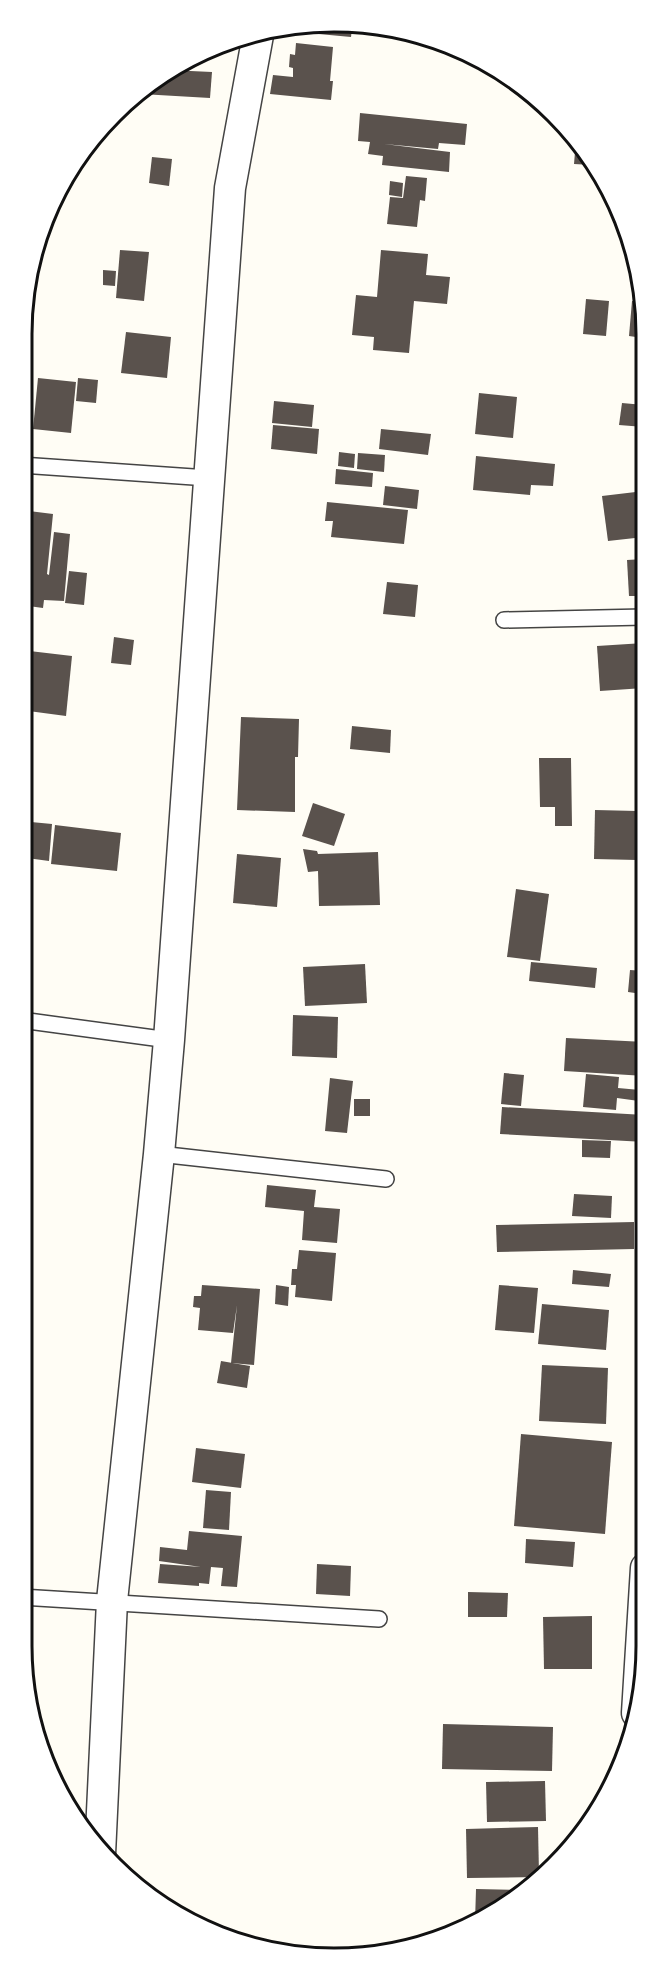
<svg xmlns="http://www.w3.org/2000/svg" width="667" height="1980" font-family="'PT Serif',serif">
<rect width="100%" height="100%" fill="#fffdf5"/>
<g fill="#5a524d">
<polygon points="309,25 352,28 351,37 308,33"/>
<polygon points="296,43 333,47 330,81 333,81 331,100 270,94 273,75 293,77 293,68 289,67 290,54 295,55"/>
<polygon points="191,58 191,69 171,68 177,63"/>
<polygon points="169,70 212,72 210,98 141,94"/>
<polygon points="360,113 467,124 465,145 439,143 438,149 384,144 450,152 449,172 382,165 383,156 368,154 370,142 358,141"/>
<polygon points="576,140 587,158 592,165 574,164"/>
<polygon points="152,157 172,159 169,186 149,183"/>
<polygon points="406,176 427,178 425,201 420,200 417,227 387,224 390,197 403,198"/>
<polygon points="390,181 403,183 402,197 389,195"/>
<polygon points="120,250 149,252 144,301 116,298"/>
<polygon points="381,250 428,254 426,275 450,277 447,304 414,301 409,353 373,350 374,337 352,335 356,295 377,297"/>
<polygon points="103,270 116,271 115,286 103,285"/>
<polygon points="586,299 609,301 606,336 583,334"/>
<polygon points="632,301 643,302 643,338 629,336"/>
<polygon points="126,332 171,337 167,378 121,373"/>
<polygon points="38,378 76,382 71,433 33,429"/>
<polygon points="78,378 98,380 96,403 76,401"/>
<polygon points="479,393 517,397 513,438 475,434"/>
<polygon points="274,401 314,405 312,427 272,423"/>
<polygon points="622,403 644,405 644,427 619,425"/>
<polygon points="273,425 319,429 317,454 271,449"/>
<polygon points="381,429 431,434 428,455 379,449"/>
<polygon points="339,452 355,454 354,468 338,466"/>
<polygon points="358,453 385,455 384,472 357,469"/>
<polygon points="476,456 555,464 553,486 531,485 530,495 473,490"/>
<polygon points="336,469 373,473 372,487 335,484"/>
<polygon points="385,486 419,490 417,509 383,505"/>
<polygon points="644,491 644,537 608,541 602,496"/>
<polygon points="327,502 408,510 404,544 331,537 333,521 325,521"/>
<polygon points="21,510 53,514 47,574 49,575 54,532 70,534 64,601 44,600 43,608 21,605"/>
<polygon points="644,559 644,596 629,596 627,560"/>
<polygon points="69,571 87,573 84,605 65,603"/>
<polygon points="387,582 418,585 415,617 383,614"/>
<polygon points="114,637 134,640 131,665 111,663"/>
<polygon points="644,643 644,688 600,691 597,646"/>
<polygon points="21,650 72,656 66,716 21,710"/>
<polygon points="241,717 299,719 298,757 295,757 295,812 237,810"/>
<polygon points="352,726 391,730 390,753 350,749"/>
<polygon points="539,758 571,758 572,826 555,826 555,807 540,807"/>
<polygon points="313,803 345,814 334,846 302,836"/>
<polygon points="595,810 637,811 637,860 594,859"/>
<polygon points="31,822 52,824 49,861 27,858"/>
<polygon points="55,825 121,833 117,871 51,864"/>
<polygon points="303,849 317,851 318,854 378,852 380,905 319,906 318,871 308,872"/>
<polygon points="237,854 281,858 277,907 233,903"/>
<polygon points="516,889 549,894 540,961 507,957"/>
<polygon points="531,962 597,968 595,988 529,981"/>
<polygon points="365,964 367,1003 305,1006 303,967"/>
<polygon points="630,970 645,971 642,994 628,992"/>
<polygon points="293,1015 338,1017 337,1058 292,1056"/>
<polygon points="566,1038 645,1042 645,1076 564,1071"/>
<polygon points="504,1073 524,1075 521,1106 501,1104"/>
<polygon points="586,1074 619,1077 618,1088 640,1090 639,1101 617,1098 616,1110 583,1107"/>
<polygon points="330,1078 353,1081 347,1133 325,1131"/>
<rect x="354" y="1099" width="16" height="17"/>
<polygon points="502,1107 645,1115 645,1142 500,1134"/>
<polygon points="582,1140 611,1141 610,1158 582,1157"/>
<polygon points="267,1185 316,1190 314,1207 340,1209 337,1243 302,1240 304,1211 265,1207"/>
<polygon points="574,1194 612,1196 611,1218 572,1216"/>
<polygon points="634,1222 634,1249 497,1252 496,1225"/>
<polygon points="299,1250 336,1253 332,1301 295,1297 296,1285 291,1285 292,1269 297,1269"/>
<polygon points="573,1270 611,1274 609,1287 572,1284"/>
<polygon points="202,1285 260,1289 254,1365 231,1363 237,1305 233,1333 198,1330 200,1308 193,1307 194,1296 201,1296"/>
<polygon points="276,1285 289,1287 288,1306 275,1304"/>
<polygon points="499,1285 538,1288 534,1333 495,1330"/>
<polygon points="542,1304 609,1310 606,1350 538,1344"/>
<polygon points="221,1361 250,1366 247,1388 217,1383"/>
<polygon points="542,1365 608,1368 606,1424 539,1421"/>
<polygon points="521,1434 612,1442 605,1534 514,1526"/>
<polygon points="196,1448 245,1454 241,1488 192,1482"/>
<polygon points="206,1490 231,1492 229,1530 203,1528"/>
<polygon points="189,1531 242,1536 237,1587 221,1586 223,1568 211,1567 209,1584 199,1583 199,1586 158,1583 160,1564 201,1567 159,1561 160,1547 187,1550"/>
<polygon points="526,1539 575,1542 573,1567 525,1563"/>
<polygon points="317,1564 351,1566 350,1596 316,1594"/>
<polygon points="468,1592 508,1593 507,1617 468,1617"/>
<polygon points="592,1616 592,1669 544,1669 543,1617"/>
<polygon points="443,1724 553,1727 552,1771 442,1769"/>
<polygon points="545,1781 546,1821 487,1822 486,1782"/>
<polygon points="538,1827 539,1874 537,1877 467,1878 466,1829"/>
<polygon points="476,1889 524,1890 507,1906 475,1921"/>
</g>
<g fill="none" stroke-linecap="round" stroke-linejoin="round">
<g stroke="#444" stroke-width="18">
<g id="lane">
<polyline points="21,465 208,478"/>
<polyline points="504,620 644,617"/>
<polyline points="21,1020 169,1040"/>
<polyline points="159,1154 386,1179"/>
<polyline points="21,1597 379,1619"/>
</g>
</g>
<g stroke="#444" stroke-width="33">
<g id="street">
<polyline points="637,1713 646,1568"/>
<polyline points="100,1854 112,1601 159,1154 169,1040 230,188 258,35"/>
</g>
</g>
<use href="#lane" stroke="#fff" stroke-width="15"/>
<use href="#street" stroke="#fff" stroke-width="30"/>
</g>
<path d="M0 0H667V1980H0ZM334 32H334A302 302 0 0 1 636 334V1646A302 302 0 0 1 334 1948H334A302 302 0 0 1 32 1646V334A302 302 0 0 1 334 32Z" fill="#fff" fill-rule="evenodd"/>
<path fill="none" stroke="#111" stroke-width="3" d="M334 32H334A302 302 0 0 1 636 334V1646A302 302 0 0 1 334 1948H334A302 302 0 0 1 32 1646V334A302 302 0 0 1 334 32Z"/>
</svg>
